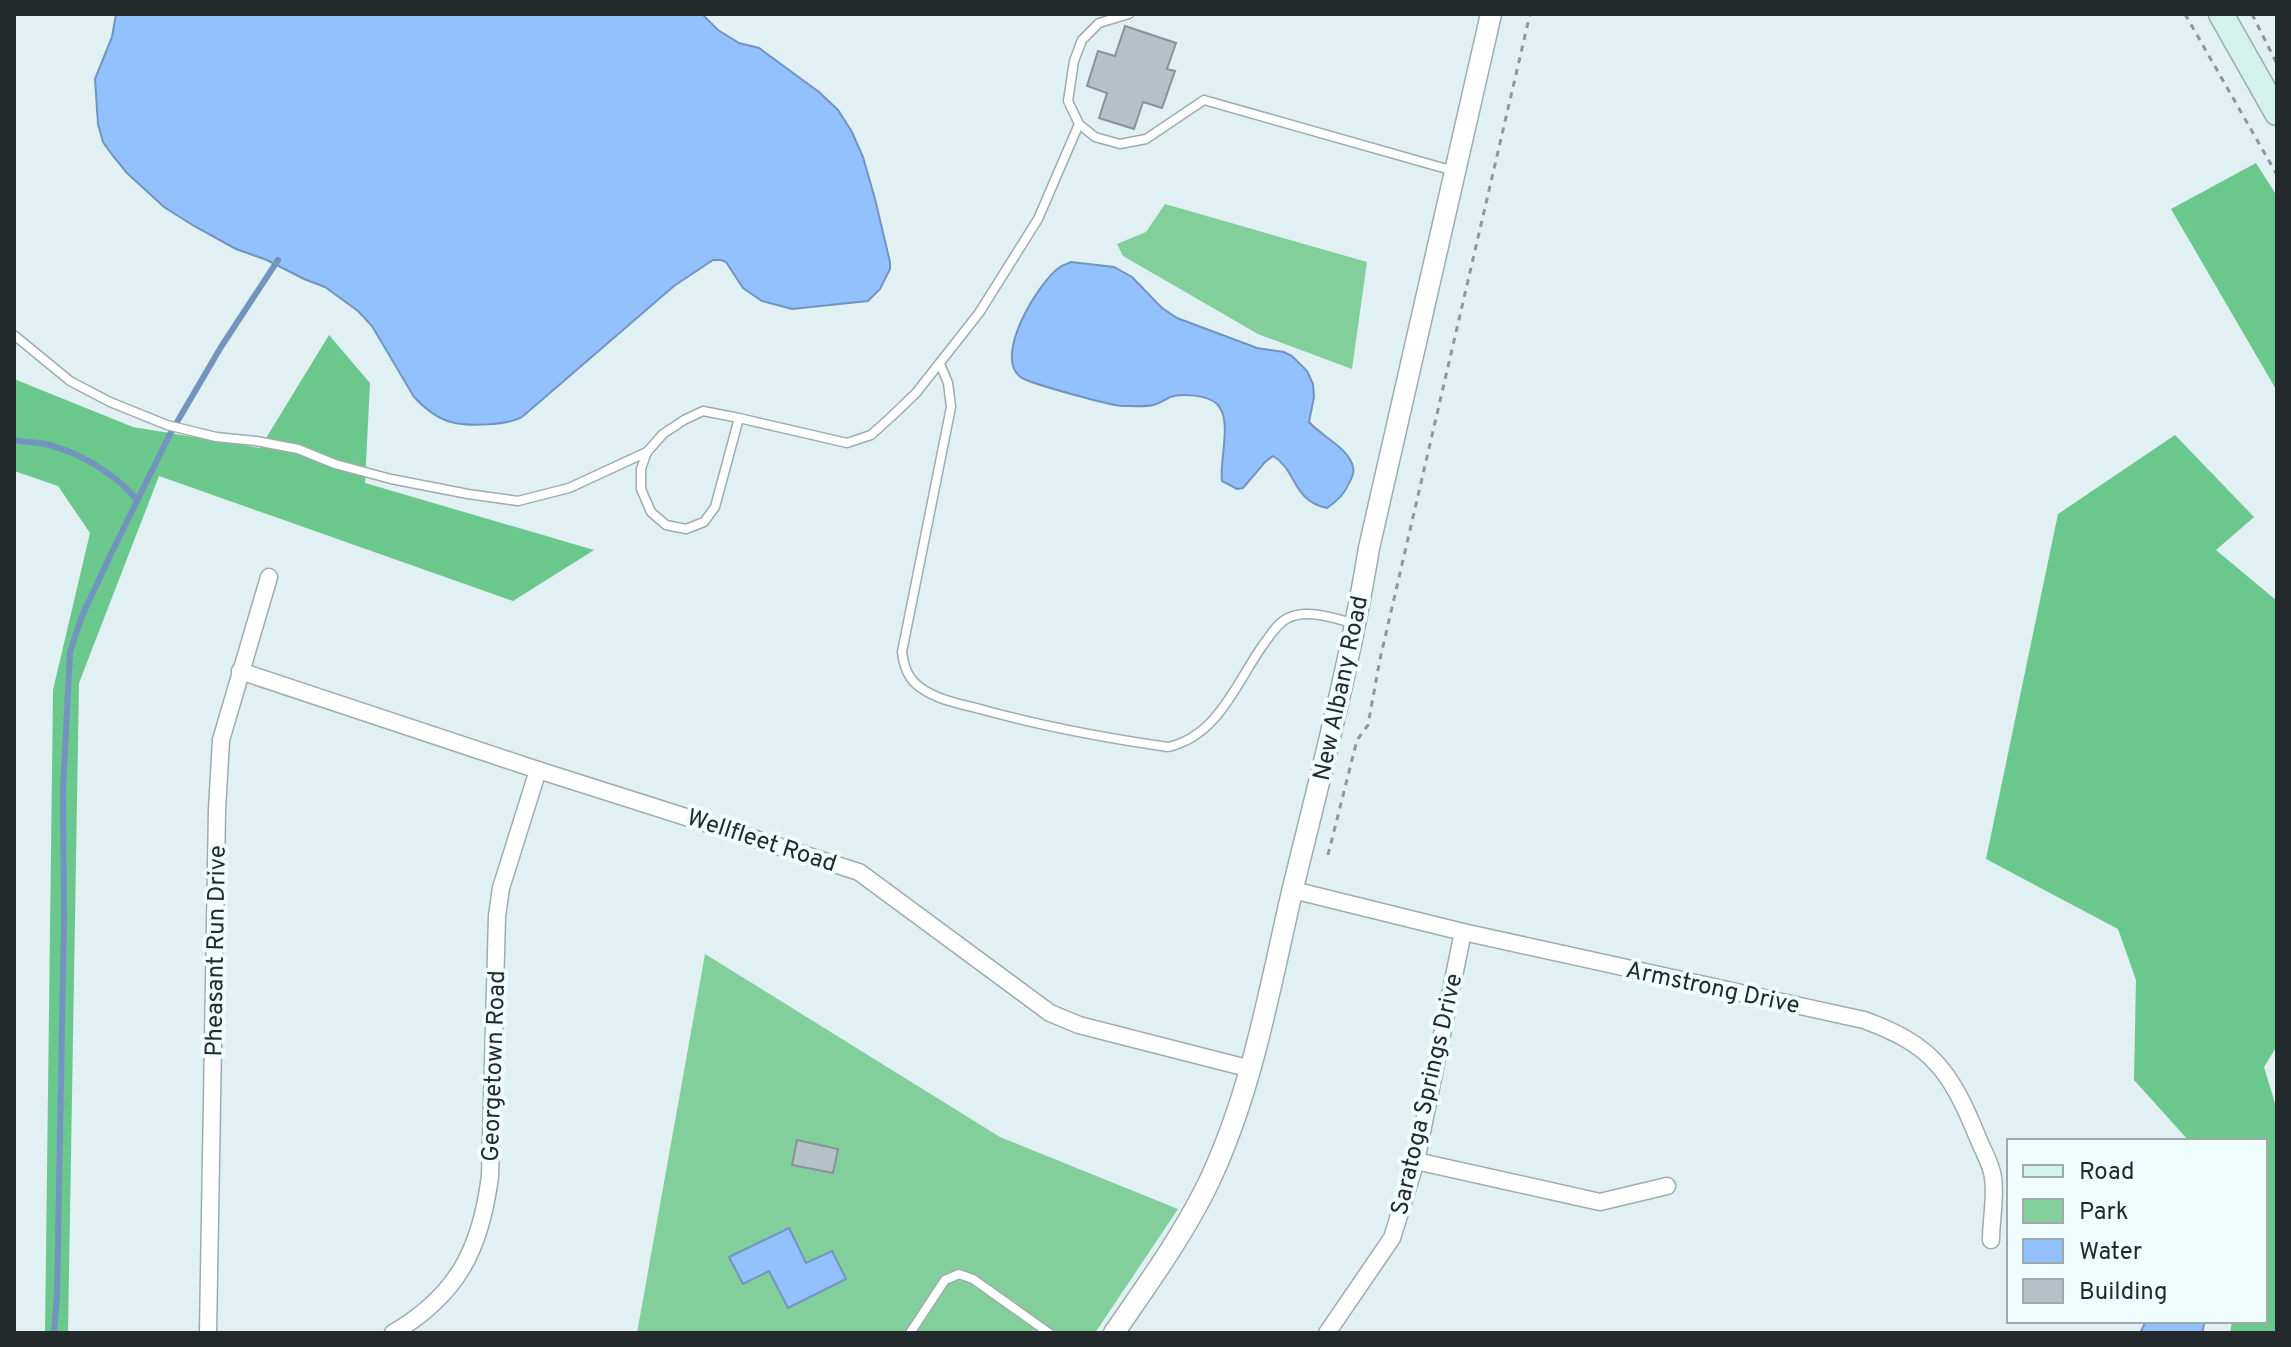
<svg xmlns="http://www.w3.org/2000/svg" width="2291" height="1347" font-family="Overpass,sans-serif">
<rect width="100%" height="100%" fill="#e1f0f2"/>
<g fill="#83cf9c">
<polygon points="1165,204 1367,262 1352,369 1258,334 1123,256 1117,244 1146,232"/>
<polygon points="705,954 1000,1137 1178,1209 1095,1333 637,1333"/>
</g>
<g fill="#6bc88d">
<polygon points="2256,163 2277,196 2277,391 2171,209"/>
<polygon points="329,335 370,383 365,483 594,550 513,601 159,476 79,683 68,1333 45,1333 53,690 90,533 58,486 14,471 14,379 133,427 260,448"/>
<polygon points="2175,435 2254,517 2216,550 2277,601 2277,1046 2264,1067 2277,1110 2277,1333 2230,1333 2232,1321 2265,1321 2265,1141 2189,1141 2134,1080 2136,980 2118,929 1986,859 2058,514"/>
</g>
<g fill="#93c1fe" stroke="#7294bf" stroke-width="2">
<path d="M116 14H702L718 30 739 43 759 48 819 92 838 110 852 132 863 157 875 199 890 262V269L880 289 868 301 792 309 762 301 743 288 726 262 721 260H713L674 286 522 417C508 425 468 427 451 422 438 419 423 407 414 397L372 326 358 311 325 287 304 279 267 260 236 249 194 226 164 207 127 173 113 156 103 142 98 124 95 79 112 37Z"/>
<path d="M1071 262 1114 267 1132 277 1162 308 1177 318 1257 348 1284 352 1292 356 1307 371 1313 384 1314 397 1309 422C1321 436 1349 448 1353 467 1355 473 1351 480 1348 485 1344 495 1336 502 1327 508 1292 501 1297 470 1273 456L1265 462 1243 488 1237 489 1222 481C1219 461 1233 419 1217 404 1208 395 1181 393 1170 397 1164 400 1159 404 1153 405 1147 407 1130 406 1123 406 1111 406 1033 384 1022 378 991 359 1039 281 1060 267 1063 265 1067 264 1071 262Z"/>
<polygon points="789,1228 806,1263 832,1251 846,1279 788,1308 769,1271 743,1284 729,1257"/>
<polygon points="2146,1321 2205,1321 2202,1333 2140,1333"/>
</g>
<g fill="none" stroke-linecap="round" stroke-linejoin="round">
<g stroke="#7294bf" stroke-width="6">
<path d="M14 440C24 442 36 442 46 444 80 453 115 473 137 500"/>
<polyline points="54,1333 57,1295 64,920 63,790 70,652 82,616 110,556 170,434 221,347 278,260"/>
</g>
</g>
<g fill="#b4c1c7" stroke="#87939a" stroke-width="2">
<polygon points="1125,26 1176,43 1167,69 1175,71 1162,108 1143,102 1134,129 1099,118 1107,93 1087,86 1098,51 1115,56"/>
<polygon points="797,1140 838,1149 833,1173 792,1165"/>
</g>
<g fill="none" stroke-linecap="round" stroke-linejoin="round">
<g stroke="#9eacae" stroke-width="11">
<g id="service">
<polyline points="1129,14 1099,23 1082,40 1074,61 1068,101 1079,124 1095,137 1120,144 1146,139 1204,100 1454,171"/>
<polyline points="14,335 70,381 110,402 167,425 216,437 256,441 298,449 335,464 391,479 468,494 518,501 569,488 647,452"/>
<path d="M940 364 948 383 951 407 902 652C904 667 908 679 921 688 938 700 960 704 980 709 1041 726 1105 738 1168 747 1218 736 1236 683 1263 645 1270 636 1277 623 1288 618 1308 608 1336 619 1356 624"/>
<polyline points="739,418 715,507 704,522 686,529 666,525 651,512 641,489 641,469 647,452 663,434 684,420 703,411 739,418 847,443 871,435 891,417 916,393 979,313 1038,219 1079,124"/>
<polyline points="910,1333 945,1280 959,1274 973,1279 1049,1333"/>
</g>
</g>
<g stroke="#9eacae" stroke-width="19">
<g id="minor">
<polyline points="240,671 538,770 859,872 1050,1013 1079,1025 1251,1069"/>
<path d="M1293 890 1463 932 1864 1020C1933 1045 1951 1072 1978 1138 1983 1151 1992 1165 1993 1178 1996 1197 1991 1220 1991 1240"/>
<polyline points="1416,1161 1600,1202 1667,1186"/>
<polyline points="208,1333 217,810 221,740 269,577"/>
<path d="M393 1333C458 1295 481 1248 490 1176L497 916 501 888 538 770"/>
<polyline points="1327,1333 1392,1238 1416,1161 1463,932"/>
</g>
</g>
<g stroke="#9eacae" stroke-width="23">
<path id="tertiary" d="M1114 1333C1147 1285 1182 1237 1208 1184 1252 1092 1269 991 1292 892 1320 777 1350 665 1369 548L1491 14"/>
</g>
<g stroke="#9eacae" stroke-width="27">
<polyline id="secondary" points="2221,14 2277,113"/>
</g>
<g stroke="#8d989a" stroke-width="3" stroke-dasharray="6 6" stroke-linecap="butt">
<polyline points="2185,14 2277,175"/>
<polyline points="2252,14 2277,64"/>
<polyline points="1328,855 1357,740 1368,725 1380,659 1530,14"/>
</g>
<use href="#service" stroke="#fff" stroke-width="8"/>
<use href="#minor" stroke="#fff" stroke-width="16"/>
<use href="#tertiary" stroke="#fff" stroke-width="20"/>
<use href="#secondary" stroke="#d4f2ec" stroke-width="24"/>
</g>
<g text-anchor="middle" stroke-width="8" stroke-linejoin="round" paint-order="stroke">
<g font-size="24" fill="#242a2b" stroke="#f0fdfe">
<text transform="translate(1340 688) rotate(-78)" y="8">New Albany Road</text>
<text transform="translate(762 840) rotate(18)" y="8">Wellfleet Road</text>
<text transform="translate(215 951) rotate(-89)" y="8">Pheasant Run Drive</text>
<text transform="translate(1713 987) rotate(12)" y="8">Armstrong Drive</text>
<text transform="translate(493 1066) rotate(-88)" y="8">Georgetown Road</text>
<text transform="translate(1426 1094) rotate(-77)" y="8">Saratoga Springs Drive</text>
</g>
</g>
<rect width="2291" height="1347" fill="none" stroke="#242a2b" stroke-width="32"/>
<rect x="2007" y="1139" width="260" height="184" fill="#f0fdfe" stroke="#9ea9aa" stroke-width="2"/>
<rect x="2023" y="1165" width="40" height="12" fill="#d4f2ec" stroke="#9ea9aa" stroke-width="2"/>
<text x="2079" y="1179" font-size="24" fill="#242a2b">Road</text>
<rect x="2023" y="1199" width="40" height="24" fill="#83cf9c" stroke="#9ea9aa" stroke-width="2"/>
<text x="2079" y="1219" font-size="24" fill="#242a2b">Park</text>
<rect x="2023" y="1239" width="40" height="24" fill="#93c1fe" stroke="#9ea9aa" stroke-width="2"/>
<text x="2079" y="1259" font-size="24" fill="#242a2b">Water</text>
<rect x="2023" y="1279" width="40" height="24" fill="#b4c1c7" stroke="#9ea9aa" stroke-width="2"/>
<text x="2079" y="1299" font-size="24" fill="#242a2b">Building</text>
</svg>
